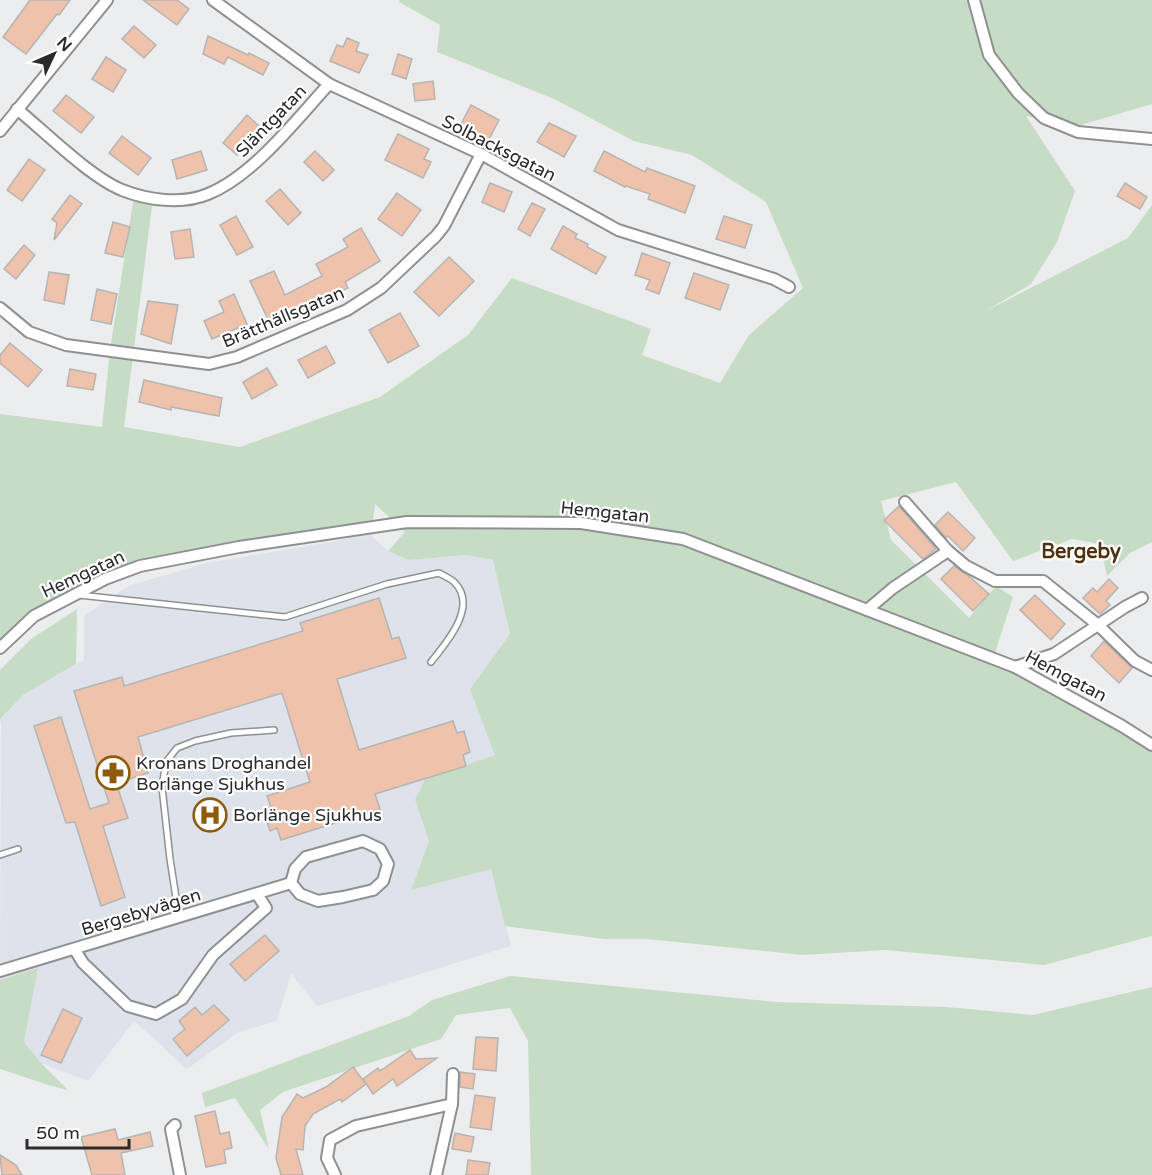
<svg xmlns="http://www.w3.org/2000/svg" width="1152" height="1175" font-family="'Varela Round',sans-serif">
<rect width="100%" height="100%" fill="#ecedee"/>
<polygon fill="#dee2ea" points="371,535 388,551 409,560 467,555 493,560 510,634 470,689 496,755 415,800 429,841 411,889 491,869 511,946 317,1006 291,973 277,1021 239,1032 187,1069 134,1021 88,1081 41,1063 24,1042 38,969 0,980 1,718 23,695 84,660 84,616 128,586 207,563"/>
<g fill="#c7dcc4">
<polygon points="400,0 1152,0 1152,104 1081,125 1026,116 1075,191 1057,242 1031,284 984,312 1128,238 1152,205 1152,542 1130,553 1107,576 1100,544 1072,539 1013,561 956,482 881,501 891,540 969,618 996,586 1013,597 992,662 1121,730 1152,751 1152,936 1044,965 886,950 802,955 647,939 604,939 505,926 491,869 411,890 429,841 415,800 425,779 495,755 470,689 510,634 493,560 467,555 409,560 388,551 405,532 375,504 373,520 138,561 60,594 31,613 0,642 0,414 102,427 110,350 135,190 153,198 124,427 240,447 380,397 468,335 512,278 651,329 642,355 720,383 749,335 803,288 766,202 692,155 634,141 554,99 437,52 440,25 399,2"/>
<polygon points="77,609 76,664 23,695 1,718 0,723 0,670 31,639"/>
<polygon points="38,968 24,1042 41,1063 68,1090 48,1085 0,1069 0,980"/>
<polygon points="510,976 776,1002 946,1007 1033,1015 1152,987 1152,1175 531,1175 528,1041 510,1008 456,1015 441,1039 283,1092 260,1110 269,1149 235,1098 205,1107 202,1093 409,1016 432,1000"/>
</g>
<g fill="#efc2ab" stroke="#b6b5b4" stroke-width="1.5">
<polygon points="30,0 70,0 59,15 57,14 26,54 3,37"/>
<polygon points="143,0 177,0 189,9 177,25"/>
<polygon points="134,26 156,45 144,58 122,39"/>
<polygon points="208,36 248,55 249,53 269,63 263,75 228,57 224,64 203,54"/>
<polygon points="347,38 359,43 356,51 368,55 359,73 330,61 337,45 343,47"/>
<polygon points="398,54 412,59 406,79 392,74"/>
<polygon points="106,57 126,70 113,92 92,79"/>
<polygon points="433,81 435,99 415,101 413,84"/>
<polygon points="66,95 94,117 81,133 53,111"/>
<polygon points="471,105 499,120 488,141 460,126"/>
<polygon points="247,115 261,128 237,155 223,143"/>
<polygon points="549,123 576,136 564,157 537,142"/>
<polygon points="398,134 429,149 424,159 431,162 423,178 385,160"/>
<polygon points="122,136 151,158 138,175 109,153"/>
<polygon points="201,151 207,170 177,179 172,160"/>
<polygon points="315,151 334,170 323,181 304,162"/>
<polygon points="604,151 645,172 647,168 695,186 685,213 648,199 650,194 626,186 625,187 594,171"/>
<polygon points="29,159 45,170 22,201 7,190"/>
<polygon points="490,183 512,192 504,212 482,202"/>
<polygon points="1125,183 1147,197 1140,209 1117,196"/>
<polygon points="280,189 301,213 288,225 266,201"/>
<polygon points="397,193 421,210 402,236 378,219"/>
<polygon points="70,195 82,204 54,240 57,223 52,219"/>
<polygon points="532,203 545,209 530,236 518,229"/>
<polygon points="236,216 253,247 237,255 220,225"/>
<polygon points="724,216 752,225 745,248 716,239"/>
<polygon points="113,222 130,227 123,257 105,253"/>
<polygon points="563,226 577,234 575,238 588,244 587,247 606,257 596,274 551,249"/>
<polygon points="361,228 380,261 345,282 348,288 305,310 303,308 271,326 250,281 274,271 285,295 322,276 316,264 348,247 343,239"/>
<polygon points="190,229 194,257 175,259 171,232"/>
<polygon points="24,245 35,255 16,279 4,269"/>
<polygon points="642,253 670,263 659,294 646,289 650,280 635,275"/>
<polygon points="449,257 474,281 439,316 414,292"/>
<polygon points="49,272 69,275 64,304 44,300"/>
<polygon points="694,273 729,285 720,310 685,298"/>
<polygon points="97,289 117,294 111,324 91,320"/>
<polygon points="234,294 247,324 212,339 204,321 224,312 219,301"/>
<polygon points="148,301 178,305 171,344 141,334"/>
<polygon points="400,313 419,346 388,363 369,330"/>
<polygon points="10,343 42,370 28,387 0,363 0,355"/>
<polygon points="326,346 335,363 308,378 298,360"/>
<polygon points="267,368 277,385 252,399 243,382"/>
<polygon points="70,369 96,374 93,390 67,386"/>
<polygon points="144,380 222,398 219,416 171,407 171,410 139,402"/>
<polygon points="899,506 936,549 923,559 884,520"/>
<polygon points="948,512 975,538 963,551 948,536 946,538 935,525"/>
<polygon points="954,566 970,577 989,594 973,611 941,579"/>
<polygon points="1109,579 1118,588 1106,601 1110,605 1100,614 1083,598 1093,588 1097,592"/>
<polygon points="1035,595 1065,624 1051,640 1020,610"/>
<polygon points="379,598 392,639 399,637 406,658 337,679 359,750 453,721 457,733 464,731 470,752 463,755 466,766 375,794 380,809 281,840 277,828 270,831 263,809 271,807 267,796 310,782 282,693 138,737 148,773 116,783 128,818 103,826 125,897 101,906 75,822 66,823 34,726 61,717 90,809 109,803 74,691 122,677 124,686 303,631 300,623"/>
<polygon points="1104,641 1132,668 1119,683 1091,656"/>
<polygon points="265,935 279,951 245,981 230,964"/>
<polygon points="214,1005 229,1020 187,1056 173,1039 185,1029 179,1021 195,1007 202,1015"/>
<polygon points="63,1009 82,1018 61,1063 41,1055"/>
<polygon points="476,1037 498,1038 496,1071 473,1069"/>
<polygon points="410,1050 416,1059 437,1058 397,1086 393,1079 373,1094 363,1079 378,1068 380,1071"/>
<polygon points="353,1067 366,1084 342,1102 340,1099 313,1114 305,1126 303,1150 296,1149 303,1175 281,1175 276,1158 282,1117 297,1094 303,1098 326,1087"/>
<polygon points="460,1072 475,1074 473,1089 460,1087"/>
<polygon points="475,1095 495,1098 491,1130 470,1127"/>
<polygon points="215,1111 220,1134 229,1132 232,1148 224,1150 226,1163 206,1167 195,1116"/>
<polygon points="115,1129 118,1140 150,1132 153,1146 121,1153 125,1175 92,1175 81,1137"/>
<polygon points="455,1133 474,1137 471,1152 452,1149"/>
<polygon points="0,1155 16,1165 22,1175 2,1175"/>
<polygon points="468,1160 490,1163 488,1175 466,1175"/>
</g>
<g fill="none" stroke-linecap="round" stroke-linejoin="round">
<g stroke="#8f9091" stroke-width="8">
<g id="lane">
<path d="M79 595 285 617 387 584 439 573C444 576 452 579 455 583 478 607 446 643 431 662"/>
<polyline points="0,855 18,849"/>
<polyline points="179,917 170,859 162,787 166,762 177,748 195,741 231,733 274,730"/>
</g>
</g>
<g stroke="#8f9091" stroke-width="14">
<g id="street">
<polyline points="213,0 329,84 481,154 618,230 774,279 789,287"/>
<polyline points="974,0 989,55 1018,93 1044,118 1078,132 1152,139"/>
<path d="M17 109C45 132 90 177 122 190 147 200 182 205 208 194 253 176 296 120 329 84"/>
<polyline points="0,131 107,0"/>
<polyline points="0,308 29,332 66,345 209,364 237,357 347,310 381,288 436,236 444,226 481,154"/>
<polyline points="905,502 948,551 966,566 995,581 1043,581 1098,625 1135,661 1152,670"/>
<polyline points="867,610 893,588 948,551"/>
<polyline points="0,648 34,616 105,579 140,566 239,547 407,522 581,523 683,539 1015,667 1122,726 1152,745"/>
<polyline points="1015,667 1054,654 1125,607 1142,598"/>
<polygon points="363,841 380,849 388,864 383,881 373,890 343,897 318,901 300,894 291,883 295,869 306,857"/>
<polyline points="75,950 83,963 128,1006 156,1014 182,999 213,955 266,908 257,894"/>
<polyline points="0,971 291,883"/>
<polyline points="175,1125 171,1129 180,1175"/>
<polyline points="335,1175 327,1158 330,1140 356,1126 452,1104"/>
<polyline points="436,1175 452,1104 453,1074"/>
</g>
</g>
<use href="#lane" stroke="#fff" stroke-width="5"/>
<use href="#street" stroke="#fff" stroke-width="10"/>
</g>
<defs>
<g id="pharmacy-ring" transform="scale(1.725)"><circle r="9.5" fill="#fff" stroke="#8e5a0b" stroke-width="1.5"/><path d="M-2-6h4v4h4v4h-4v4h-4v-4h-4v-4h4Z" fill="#8e5a0b"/></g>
<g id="hospital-ring" transform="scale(1.725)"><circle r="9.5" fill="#fff" stroke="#8e5a0b" stroke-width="1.5"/><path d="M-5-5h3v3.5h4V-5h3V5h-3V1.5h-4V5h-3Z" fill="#8e5a0b"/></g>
</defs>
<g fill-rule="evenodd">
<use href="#pharmacy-ring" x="113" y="773"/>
<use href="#hospital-ring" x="210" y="815"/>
</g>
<g text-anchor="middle" stroke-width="4.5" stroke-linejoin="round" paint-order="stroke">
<g font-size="18" fill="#2b2b2c" stroke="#fff">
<text transform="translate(271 121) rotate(-46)" y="6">Släntgatan</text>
<text transform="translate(499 148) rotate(27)" y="6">Solbacksgatan</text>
<text transform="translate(283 317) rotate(-23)" y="6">Brätthällsgatan</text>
<text transform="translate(605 512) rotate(6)" y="6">Hemgatan</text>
<text transform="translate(83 574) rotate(-25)" y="6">Hemgatan</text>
<text transform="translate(1066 676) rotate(28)" y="6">Hemgatan</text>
<text transform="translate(141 912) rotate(-17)" y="6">Bergebyvägen</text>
</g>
<g font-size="18" fill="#2b2b2c" stroke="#fff" text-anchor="start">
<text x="136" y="769">Kronans Droghandel<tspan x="136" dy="21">Borlänge Sjukhus</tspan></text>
<text x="233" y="821">Borlänge Sjukhus</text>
</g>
<g font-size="20" font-weight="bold" fill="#4c3211" stroke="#fff">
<text x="1081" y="558">Bergeby</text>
</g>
</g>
<g transform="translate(54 54) rotate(46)" stroke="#ffffff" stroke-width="4.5" paint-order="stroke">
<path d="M0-4.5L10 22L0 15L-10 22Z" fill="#2b2b2c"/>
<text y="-9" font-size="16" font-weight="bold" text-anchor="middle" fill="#2b2b2c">N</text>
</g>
<path d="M27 1139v9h102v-9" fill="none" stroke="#2b2b2c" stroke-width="3"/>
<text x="36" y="1139" font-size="18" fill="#2b2b2c" stroke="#ffffff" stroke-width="4.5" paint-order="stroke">50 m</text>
</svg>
